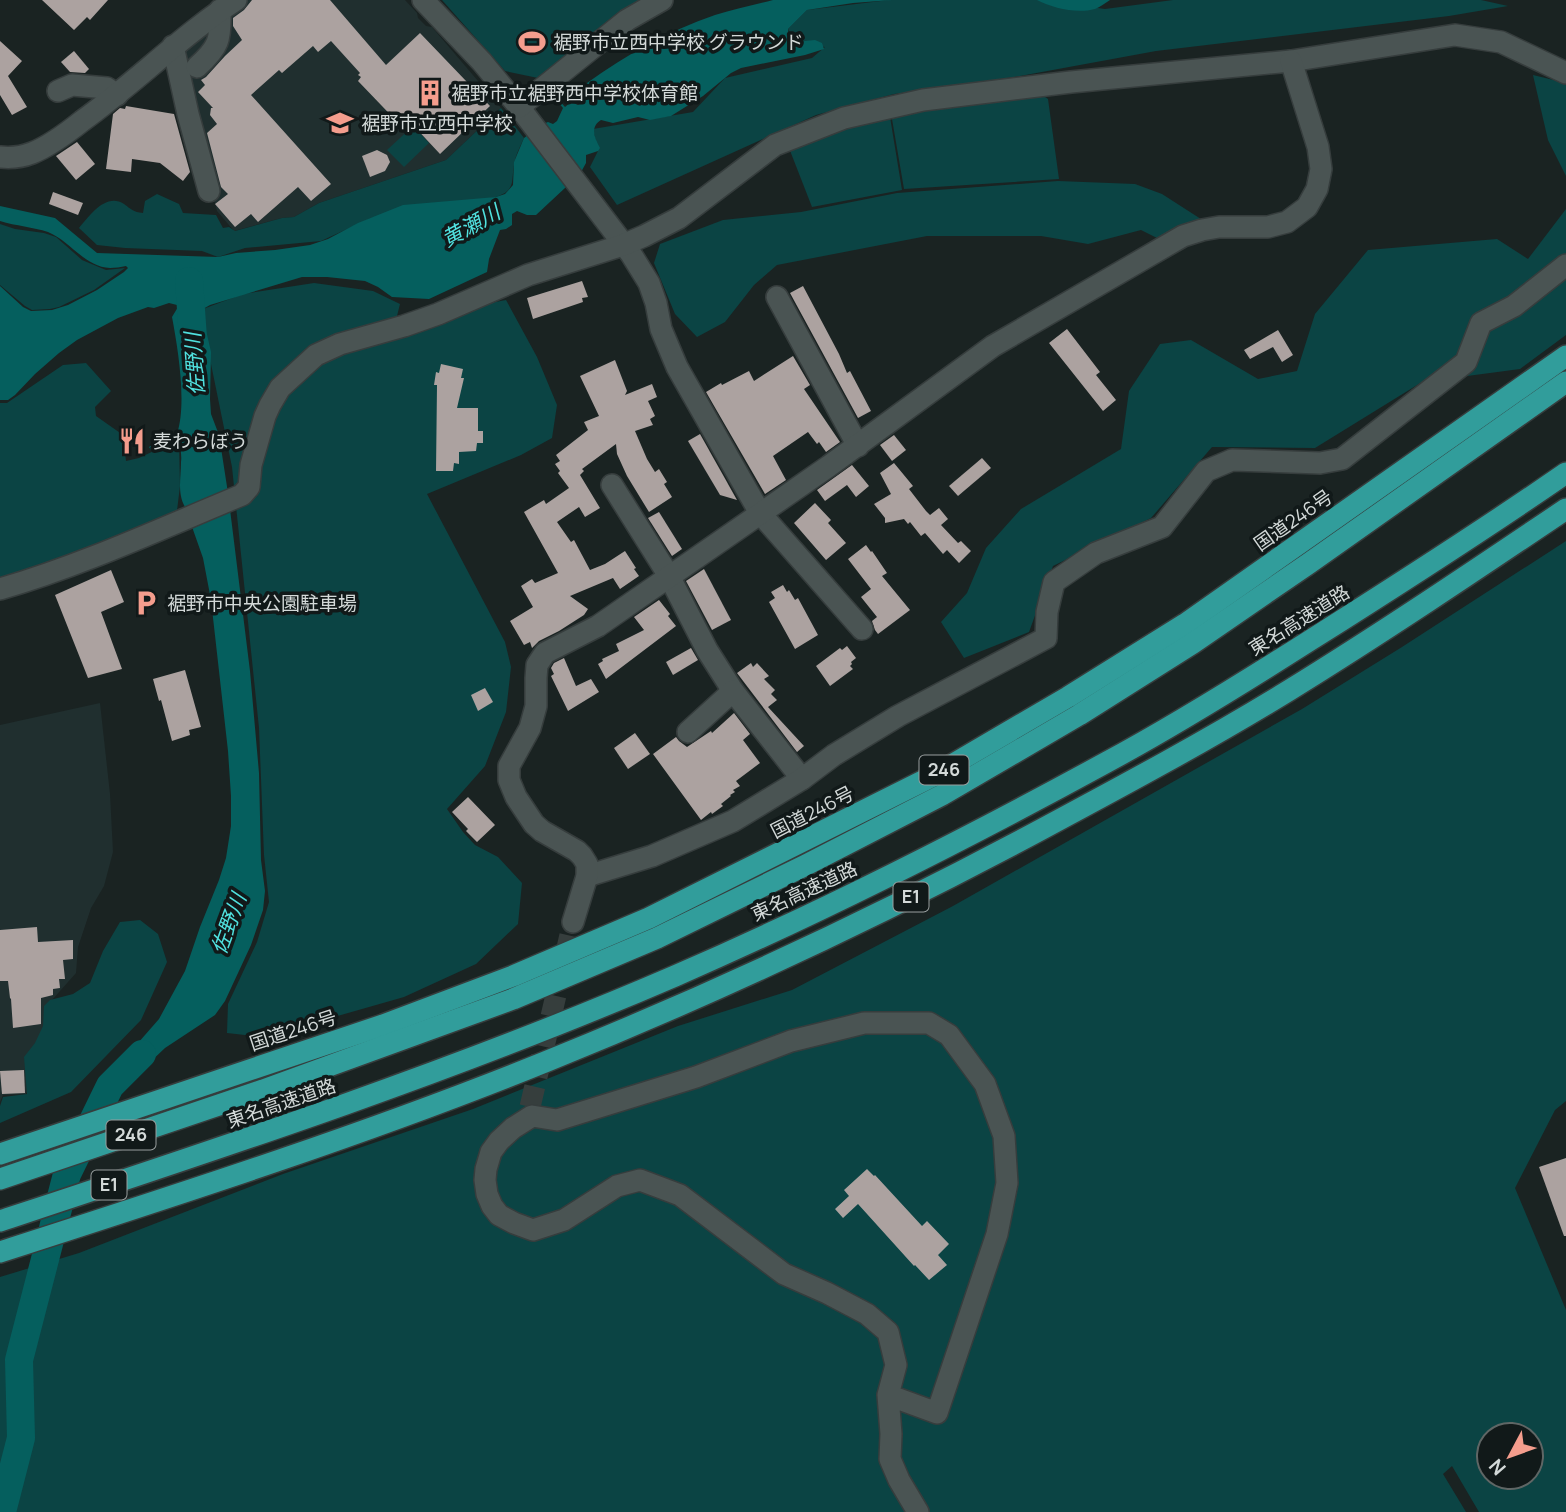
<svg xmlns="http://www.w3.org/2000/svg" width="1566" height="1512" font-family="Manrope,'Noto Sans JP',sans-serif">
<rect width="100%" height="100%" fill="#1a2322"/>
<g fill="#202f2f">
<polygon points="246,0 405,0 417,13 418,18 426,26 432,27 501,108 446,160 319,203 294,217 282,218 234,231 217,211 185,86 184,45"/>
<polygon points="100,703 110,794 113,852 104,886 91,908 78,947 76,973 52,1000 40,1063 26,1094 3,1095 0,1102 0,725"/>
</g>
<g fill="#0b4444" fill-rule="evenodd">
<polygon points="442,0 643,0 621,13 538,78 505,71"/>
<polygon points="889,0 1041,0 1105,9 1173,0 1481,0 1508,6 1449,16 1156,51 1014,77 894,94 816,115 617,205 590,167 598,151 593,129 693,112 725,78 812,58 825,47 795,42 788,29 807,10"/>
<polygon points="1533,75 1566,83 1566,176 1548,140"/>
<path d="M1042 95 1048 99 1059 179 904 189 892 119C939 102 992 100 1042 95Z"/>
<path d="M501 108 524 138C520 147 515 156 514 165 511 182 516 190 496 197L371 218 321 241 245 248 218 257 202 251 125 248 97 245 79 228C89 216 106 192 124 204 131 209 133 212 143 213L145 201 157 194 179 204 183 213 216 215 223 228 229 227 235 231 282 218 294 217 319 203 446 160Z"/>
<polygon points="890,117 902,190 812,207 789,148 826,132"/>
<polygon points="413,126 429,143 404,167 387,150"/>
<polygon points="1058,181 1135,184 1162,194 1204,221 1157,238 1141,230 1088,244 1041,236 927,236 777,265 754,285 725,322 697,337 675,314 654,263 660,244 723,220 801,212 897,193"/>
<polygon points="1566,209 1566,335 1520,369 1422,382 1315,448 1212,447 1151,518 1053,566 1029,632 964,658 941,622 967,593 986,548 1021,509 1121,449 1129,391 1160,344 1191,340 1258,379 1297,371 1315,314 1368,250 1497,239 1528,259"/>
<polygon points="0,224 15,229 44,233 56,237 82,260 106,270 125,268 94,290 59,307 50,309 32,310 25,306 0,285"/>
<polygon points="314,283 373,291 400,304 393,332 458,309 506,300 537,357 557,405 552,438 521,455 427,494 505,642 511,667 506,712 485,766 447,809 463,832 475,845 498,857 522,883 518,924 476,964 404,997 264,1037 227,1033 228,1004 257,942 269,902 264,855 259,728 232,467 211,364 203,309 243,294"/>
<polygon points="86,363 111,391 95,407 96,416 123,435 126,461 139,458 179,439 180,486 176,519 59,560 0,579 0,403 7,403 63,365"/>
<path d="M1566 541V1101L1555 1110 1515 1188 1566 1310V1512H1479L1452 1466 1443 1474 1466 1512H0V1277L79 1253 283 1174 473 1109 678 1026 792 990 953 906 1302 709 1402 647ZM1489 1435H1531V1477H1489Z"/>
<polygon points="140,920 158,934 167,962 141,1020 71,1092 0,1123 0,1106 3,1097 27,1094 24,1057 35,1043 43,1026 44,1006 50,1000 73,994 90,983 103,951 120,922"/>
</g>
<g fill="#055f5e">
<path d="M773 0H892L853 3 807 10 788 29 789 38 795 42 815 40 822 43 824 49 805 55 741 68 731 73 703 96 671 116 650 120 638 117 613 123 601 120C590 127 594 137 600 148L598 151 586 155V163L580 174 536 215H527L517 211 512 214V225L506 229 500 230 489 259 487 272 429 299 392 297 378 287 365 281 327 277H302L210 305 196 313 187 322 188 326 197 332 206 330 211 352 210 399 211 414 219 435 228 493 250 671 259 773 261 860 265 891 263 910 251 945 225 1001 215 1015 165 1048 146 1066 138 1069 121 1084 110 1075 159 1019 185 971 200 927 219 880 226 858 231 826V796L228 751 211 600 203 558 185 507C177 493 181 478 181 462 182 455 180 447 179 439L165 441 151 450 149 447 163 438 177 434C187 403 178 349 172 317L178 307 177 305 169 303 154 308 148 307 118 318 77 340 59 353 35 374 15 395 8 400H0V286L23 307 31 311 52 310 68 305 97 290 124 272 128 268 126 266C121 267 115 268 110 268 85 267 70 241 48 232 33 227 16 226 0 221V206L55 218 97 253 218 257 236 253 275 250 310 245 328 239 358 223 403 205 496 197 505 194 513 185 514 162 524 138 543 124 548 122 553 124 557 121 563 108 557 101 558 99 565 107 571 102 578 105 581 104 589 87 587 83C627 54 669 31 715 15 734 9 754 5 773 0Z"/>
<path d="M1037 0H1110C1105 3 1100 7 1095 9 1076 14 1053 8 1037 0Z"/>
</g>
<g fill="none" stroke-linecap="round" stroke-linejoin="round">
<g stroke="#055f5e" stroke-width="28">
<polyline points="189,281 195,367"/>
<polyline points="0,1511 3,1508 21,1438 19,1360 67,1174 110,1086 142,1054"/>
</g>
</g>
<g fill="#aca2a0">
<polygon points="42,0 108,0 90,20 87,17 74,30"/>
<polygon points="252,0 330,0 386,65 420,33 490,106 440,154 412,124 405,130 358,81 361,77 358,75 360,73 331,41 318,52 313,46 282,73 279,70 251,95 331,184 311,201 298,187 258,222 251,214 235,227 215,204 228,194 221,187 207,133 217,124 210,115 211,108 213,108 198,92 205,85 201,80 206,77 225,56 242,40 233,26 233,18 244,10"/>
<polygon points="0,41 22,61 8,76 27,107 12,115 0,95"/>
<polygon points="74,51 89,69 85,73 70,72 61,62"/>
<polygon points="126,106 174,114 190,172 183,181 160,163 132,159 131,172 106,169 113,114 120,108 125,109"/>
<polygon points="77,142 95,164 76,180 56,156"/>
<polygon points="377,150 387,155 390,162 385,171 370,177 362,156"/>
<polygon points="53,192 83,203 78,215 49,204"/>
<polygon points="582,281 588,297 582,298 583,302 533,319 527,298"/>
<polygon points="803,286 839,354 847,373 850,371 871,411 858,418 790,293"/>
<polygon points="1067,329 1100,372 1096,375 1116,400 1103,411 1049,343"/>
<polygon points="1278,330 1293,355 1282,362 1273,347 1250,359 1244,350"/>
<polygon points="793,356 810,385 804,389 840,442 826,452 819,442 817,444 808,432 773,456 786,480 765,494 706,392 721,383 722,385 749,371 754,381"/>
<polygon points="615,360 627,391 625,395 652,384 657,397 648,401 655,416 650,419 653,425 635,431 647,459 655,472 659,469 667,482 664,484 672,497 649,512 627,476 617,454 616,444 582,469 584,471 580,475 600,508 585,517 579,507 557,522 571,542 574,540 590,570 605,564 625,551 636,568 634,569 639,576 620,589 613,578 570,596 588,609 584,615 559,631 539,641 532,648 530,642 524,645 510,621 533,607 521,586 532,579 535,583 558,573 524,512 544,500 546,504 569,488 558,473 560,471 555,464 560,461 556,455 588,430 584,422 599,416 580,376"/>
<polygon points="441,364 463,369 461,378 464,378 457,408 478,408 478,431 483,431 483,443 477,443 476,451 459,452 459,464 454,463 453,471 436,471 437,385 434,385 436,372 439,373"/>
<polygon points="700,434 737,500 720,495 688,441"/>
<polygon points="894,435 906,450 892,461 880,445"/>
<polygon points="982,458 991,468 958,496 949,486"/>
<polygon points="894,463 913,486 909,489 926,511 930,515 939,508 948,519 941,525 958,543 961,541 971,551 959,563 947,550 943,554 925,533 921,536 910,522 908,524 904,519 885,523 885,518 874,504 891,494 880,473"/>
<polygon points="852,465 869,486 856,497 847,485 825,501 817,490"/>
<polygon points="815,503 831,520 828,523 846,543 826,560 794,523"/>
<polygon points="659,512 682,549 672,556 648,518"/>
<polygon points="866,545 871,552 872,551 887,573 882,576 910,610 878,634 875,630 872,621 877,617 861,597 871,589 848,559"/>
<polygon points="704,569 731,620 712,630 686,581"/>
<polygon points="111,570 124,602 101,612 122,669 88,678 55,595"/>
<polygon points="783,585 787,592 789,590 795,600 798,598 818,635 795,649 769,602 775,598 771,592"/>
<polygon points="659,600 670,614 668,616 676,626 606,679 598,664 603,661 602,659 619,651 616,644 644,630 634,617"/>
<polygon points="847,646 856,658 851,662 852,664 850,666 853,669 830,686 816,666 840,648 842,650"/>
<polygon points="691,648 698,660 673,675 666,662"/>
<polygon points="564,658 576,686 591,679 599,692 568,711 551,676 554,674 551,668 554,663"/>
<polygon points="751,663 753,667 757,663 769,676 764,679 775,690 771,694 777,700 768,707 804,746 797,752 737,673"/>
<polygon points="185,670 201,727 189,730 190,735 172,741 161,700 159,701 153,679"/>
<polygon points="485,688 493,702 478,711 471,695"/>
<polygon points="734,713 750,734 743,740 760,763 736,781 740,786 733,790 735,792 730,795 731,796 721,804 723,806 712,814 711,812 701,820 653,754 676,737 679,741 687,747 711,731 712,733"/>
<polygon points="635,733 650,754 628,769 614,748"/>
<polygon points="468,797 495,825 477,842 466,831 468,829 452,812"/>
<polygon points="37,927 38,942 73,940 73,959 63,960 65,979 59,979 60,988 53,989 53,995 41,998 41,1024 13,1028 11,999 10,998 8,981 0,981 0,930"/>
<polygon points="24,1070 25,1093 2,1094 0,1071"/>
<polygon points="1566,1158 1566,1236 1564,1236 1539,1167"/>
<polygon points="867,1169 874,1176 875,1175 922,1226 927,1221 949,1244 938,1255 947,1265 929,1280 915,1265 914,1266 858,1204 843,1218 835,1209 849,1196 844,1190"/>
</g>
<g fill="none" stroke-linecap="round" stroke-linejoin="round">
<polyline stroke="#363e3d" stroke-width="21" stroke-dasharray="21 10" stroke-linecap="butt" points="530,1107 573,922"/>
<g stroke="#363d3d" stroke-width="24">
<g id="minor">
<polyline points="423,0 482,62 519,107 631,254 649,283 656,303 661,329 677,367 760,513 862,629"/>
<polyline points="173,46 188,114 209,191"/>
<path d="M197 67C219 47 221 40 220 10"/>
<polyline points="58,91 72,85 107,88 117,95"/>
<polyline points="519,107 627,20 662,0"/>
<path d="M0 157C10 158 22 157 32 153 50 146 67 133 82 121 135 83 181 36 236 0"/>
<polyline points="777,297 858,446"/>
<polyline points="612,485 669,576 707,650 733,691 802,779"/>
<path d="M0 589C83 565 162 528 242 495L249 487 251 465 265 416 270 405 280 388 316 355 340 344 404 326 438 314 528 275 623 245 644 236 679 218 775 145 844 118 923 100 1071 82 1291 61 1455 35 1501 42 1566 73"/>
<polyline points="688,732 733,691"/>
<polyline points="587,876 652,856 733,821 802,779 834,755 898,716 1046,638 1047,612 1054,582 1096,553 1162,527 1206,471 1232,460 1320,463 1342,459 1466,362 1481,323 1514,306 1566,265"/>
<polyline points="573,922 587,876 587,864 582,856 577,851 542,831 534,824 516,797 509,780 509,766 530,728 536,706 536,678 537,665 545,653 598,626 829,466 993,346 1183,236 1202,230 1219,227 1268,227 1287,222 1307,207 1317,189 1321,169 1318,147 1291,61"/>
<polyline points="888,1395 937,1413 997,1234 1007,1183 1004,1136 985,1084 949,1035 929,1023 864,1023 791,1041 696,1077 557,1120 532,1116 513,1128 499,1141 491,1152 486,1169 485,1180 487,1194 492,1206 499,1215 514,1223 533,1230 564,1220 617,1186 640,1180 680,1195 784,1274 827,1293 867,1314 888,1332 896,1365 888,1395 891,1434 890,1459 899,1480 918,1512"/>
</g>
</g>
<g stroke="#363d3d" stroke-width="24">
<g id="highway">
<polyline points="0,1154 383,1025 513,976 649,918 933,776 1068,697 1185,624 1566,356"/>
<polyline points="0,1179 263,1090 513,999 657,938 806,865 942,795 1079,715 1193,643 1308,564 1566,382"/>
<path d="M0 1221C227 1146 455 1071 675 976 822 912 966 839 1107 762 1176 725 1243 683 1309 641 1396 586 1482 531 1566 473"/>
<path d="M0 1252C183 1193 367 1134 545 1062 716 993 882 915 1044 828 1126 784 1208 740 1288 691 1382 633 1474 571 1566 509"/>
</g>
</g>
<use href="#minor" stroke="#4a5453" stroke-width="21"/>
<use href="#highway" stroke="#319d9b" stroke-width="21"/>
</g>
<defs>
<g id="stadium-bare" transform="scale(2.1)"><path d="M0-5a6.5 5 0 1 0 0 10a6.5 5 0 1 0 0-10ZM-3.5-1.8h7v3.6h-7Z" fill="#f49d8d" stroke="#111919" stroke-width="2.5" paint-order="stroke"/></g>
<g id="building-bare" transform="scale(2.1)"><path d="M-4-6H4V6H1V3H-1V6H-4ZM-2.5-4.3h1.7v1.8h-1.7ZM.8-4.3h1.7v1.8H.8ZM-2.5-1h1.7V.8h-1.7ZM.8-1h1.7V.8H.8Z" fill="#f49d8d" stroke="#111919" stroke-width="2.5" paint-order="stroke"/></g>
<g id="school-bare" transform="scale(2.1)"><path d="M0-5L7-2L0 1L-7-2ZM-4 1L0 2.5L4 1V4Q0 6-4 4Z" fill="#f49d8d" stroke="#111919" stroke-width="2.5" paint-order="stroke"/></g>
<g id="restaurant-bare" transform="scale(2.1)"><path d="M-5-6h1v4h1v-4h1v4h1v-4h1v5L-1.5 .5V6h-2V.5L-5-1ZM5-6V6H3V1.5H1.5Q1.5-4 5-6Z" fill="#f49d8d" stroke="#111919" stroke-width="2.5" paint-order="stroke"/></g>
<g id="parking-bare" transform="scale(2.1)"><path d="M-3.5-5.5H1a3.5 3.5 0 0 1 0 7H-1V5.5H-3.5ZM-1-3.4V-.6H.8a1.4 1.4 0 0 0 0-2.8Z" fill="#f49d8d" stroke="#111919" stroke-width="2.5" paint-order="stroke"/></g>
</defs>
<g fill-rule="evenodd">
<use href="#stadium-bare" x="532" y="42"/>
<use href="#building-bare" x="430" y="93"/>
<use href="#school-bare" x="340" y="123"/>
<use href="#restaurant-bare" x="132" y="441"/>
<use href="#parking-bare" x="146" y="603"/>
</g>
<g text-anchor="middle" stroke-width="7" stroke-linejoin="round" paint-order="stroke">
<g fill="#111919" stroke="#999f9f" stroke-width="2">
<rect x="919.5" y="755.5" width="49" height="29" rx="5"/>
<rect x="893.5" y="882.5" width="35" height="29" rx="5"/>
<rect x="106.5" y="1120.5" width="49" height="29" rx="5"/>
<rect x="91.5" y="1170.5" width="35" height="29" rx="5"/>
</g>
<g font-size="18" font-weight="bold" fill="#d3d9d8">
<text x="944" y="776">246</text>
<text x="911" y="903">E1</text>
<text x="131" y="1141">246</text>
<text x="109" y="1191">E1</text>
</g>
<g font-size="19" fill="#d3d9d8" stroke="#111919" text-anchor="start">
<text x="553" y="49">裾野市立西中学校 グラウンド</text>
<text x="451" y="100">裾野市立裾野西中学校体育館</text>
<text x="361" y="130">裾野市立西中学校</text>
<text x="153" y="448">麦わらぼう</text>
<text x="167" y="610">裾野市中央公園駐車場</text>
</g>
<g font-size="19" fill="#d3d9d8" stroke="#111919">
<text transform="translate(1293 520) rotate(-35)" y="7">国道246号</text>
<text transform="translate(1299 620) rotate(-32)" y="7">東名高速道路</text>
<text transform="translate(812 812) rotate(-27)" y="7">国道246号</text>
<text transform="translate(804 891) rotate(-25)" y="7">東名高速道路</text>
<text transform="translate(293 1030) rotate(-18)" y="7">国道246号</text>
<text transform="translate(281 1103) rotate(-19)" y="7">東名高速道路</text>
</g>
<g font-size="21" font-style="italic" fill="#50e1df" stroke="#111919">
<text transform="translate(471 226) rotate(-29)" y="7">黄瀬川</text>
<text transform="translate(195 364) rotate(-94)" y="7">佐野川</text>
<text transform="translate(229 924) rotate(-70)" y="7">佐野川</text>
</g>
</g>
<g transform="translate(1510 1456) rotate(229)"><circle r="33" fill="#111919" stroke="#5f6665" stroke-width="2"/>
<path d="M0-5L12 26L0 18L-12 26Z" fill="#f49d8d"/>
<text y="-10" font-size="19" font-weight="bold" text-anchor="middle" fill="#d3d9d8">N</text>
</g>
</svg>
